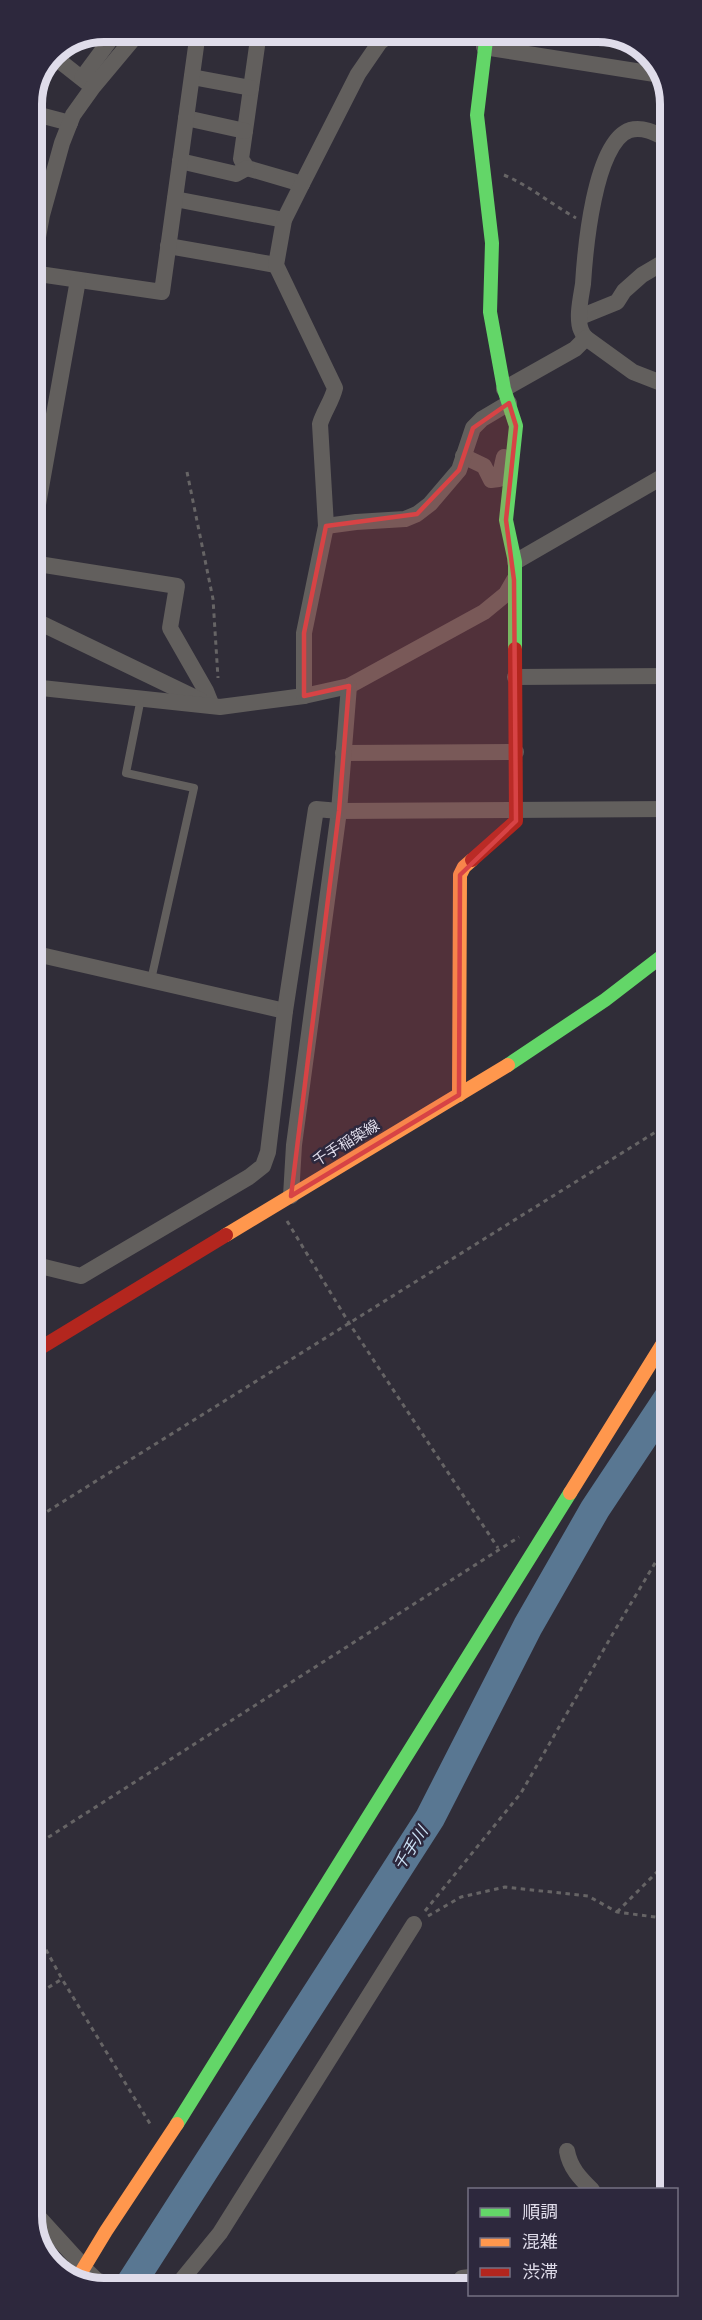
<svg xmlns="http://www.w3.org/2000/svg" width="702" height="2320" font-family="'Fira Sans','Noto Sans JP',sans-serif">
<rect width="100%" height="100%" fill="#302d38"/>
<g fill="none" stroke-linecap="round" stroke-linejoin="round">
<polyline stroke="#597792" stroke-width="30" points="128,2288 430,1818 528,1626 595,1509 670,1396"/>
<g stroke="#666465" stroke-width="3" stroke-dasharray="4.5 4.5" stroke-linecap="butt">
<path d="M504 175C530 186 551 204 576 218"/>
<polyline points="187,472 213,599 218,678"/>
<polyline points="287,1221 349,1323 498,1548"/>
<polyline points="32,1521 670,1123"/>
<polyline points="33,1847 519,1537"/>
<polyline points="425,1911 521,1793 615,1630 670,1538"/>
<polyline points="617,1912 670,1859"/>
<polyline points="428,1916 461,1897 505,1887 588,1896 617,1912 670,1919"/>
<polyline points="33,1926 62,1979 152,2127"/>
<polyline points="33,1997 62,1979"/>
</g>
<polyline stroke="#625f5d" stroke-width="8" points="141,698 126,773 194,788 151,980"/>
<g stroke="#625f5d" stroke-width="16">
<polyline points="259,32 241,159 247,168 302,184"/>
<polyline points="484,47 661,75"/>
<polyline points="52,55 90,85"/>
<polyline points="192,77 251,88"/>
<polyline points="82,78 116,32"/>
<polyline points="32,113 70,123"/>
<polyline points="186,118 245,131"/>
<polyline points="180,161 236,174 247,168"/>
<polyline points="175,199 284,220"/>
<polyline points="168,246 276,265"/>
<polyline points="32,270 42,215 62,143 73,115 93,87 139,32"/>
<polyline points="32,273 162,292 198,32"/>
<polyline points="580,317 617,302 624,291 642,275 669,259"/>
<path d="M586 338C584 336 582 333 581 330 576 318 581 297 583 284 585 252 594 142 630 130 644 126 657 134 669 140"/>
<polyline points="504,389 575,349 586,338 633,372 669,386"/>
<polyline points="463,456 484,466 491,480 499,479 504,457"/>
<polyline points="32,509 37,510 78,280"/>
<polyline points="326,526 356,522 405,519 417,514 430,504 459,470 473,428 482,419 509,403"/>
<polyline points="515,562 669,473"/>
<polyline points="32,563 177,586 170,628 206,691 212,706"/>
<polyline points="32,619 200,700"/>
<polyline points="515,677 669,676"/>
<polyline points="32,687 220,707 304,696 349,686 484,612 506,594 514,580"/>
<path d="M304 696V633L326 526 320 424C324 411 332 401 335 388L276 265 284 220 302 184 358 74 380 42 394 32"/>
<polyline points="343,753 516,752"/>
<polyline points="32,953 285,1011"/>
<polyline points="291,1196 294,1145 339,811 349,686"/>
<polyline points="32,1264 81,1276 249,1177 263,1166 268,1152 285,1011 316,809 339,811 670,809"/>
<path d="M567 2151C570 2168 580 2178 592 2190"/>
<polyline points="33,2211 84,2267"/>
<polyline points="86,2270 105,2288"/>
<polyline points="455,2287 462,2278 470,2277"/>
<polyline points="175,2288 220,2233 414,1924"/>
</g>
<g stroke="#63d668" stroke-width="14">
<polyline points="487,32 477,115 492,243 490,312 504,389 516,426 506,520 515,562 515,649"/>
<polyline points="508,1065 605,1000 670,950"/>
<polyline points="177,2124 570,1493"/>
</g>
<g stroke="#ff974d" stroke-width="14">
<polyline points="459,1095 460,875 464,867 472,860"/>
<polyline points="226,1235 508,1065"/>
<polyline points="570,1493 670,1332"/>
<polyline points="77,2279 106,2231 177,2124"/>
</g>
<g stroke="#b3261e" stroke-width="14">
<polyline points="472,860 516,821 515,649"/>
<polyline points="32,1353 226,1235"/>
</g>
</g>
<path fill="#d74345" fill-opacity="0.2" stroke="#d74345" stroke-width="4.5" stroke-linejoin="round" d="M509 403 516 426 506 520 514 580 516 821 460 875 459 1095 291 1196 339 811 349 686 304 696V633L326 526 417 514 459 470 473 428Z"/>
<g text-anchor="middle" stroke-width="5" stroke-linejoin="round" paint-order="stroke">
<g font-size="15" fill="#dfdcea" stroke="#2d283d">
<text transform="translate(346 1143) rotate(-31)" y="5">千手稲築線</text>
</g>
<g font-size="16" font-style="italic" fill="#cee4f8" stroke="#2d283d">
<text transform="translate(410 1848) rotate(-57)" y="6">千手川</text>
</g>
</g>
<path d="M0 0H702V2320H0ZM104 42H598A62 62 0 0 1 660 104V2216A62 62 0 0 1 598 2278H104A62 62 0 0 1 42 2216V104A62 62 0 0 1 104 42Z" fill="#2d283d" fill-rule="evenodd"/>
<path fill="none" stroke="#dfdcea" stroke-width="8" d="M104 42H598A62 62 0 0 1 660 104V2216A62 62 0 0 1 598 2278H104A62 62 0 0 1 42 2216V104A62 62 0 0 1 104 42Z"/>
<rect x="468" y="2188" width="210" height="108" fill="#2d283d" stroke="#747082" stroke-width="1.5"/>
<rect x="480" y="2208" width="30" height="9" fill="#63d668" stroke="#747082" stroke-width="1.5"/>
<text x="522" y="2218" font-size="18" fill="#dfdcea">順調</text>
<rect x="480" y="2238" width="30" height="9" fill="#ff974d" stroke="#747082" stroke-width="1.5"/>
<text x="522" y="2248" font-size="18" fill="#dfdcea">混雑</text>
<rect x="480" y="2268" width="30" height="9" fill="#b3261e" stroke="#747082" stroke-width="1.5"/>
<text x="522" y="2278" font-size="18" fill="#dfdcea">渋滞</text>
</svg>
